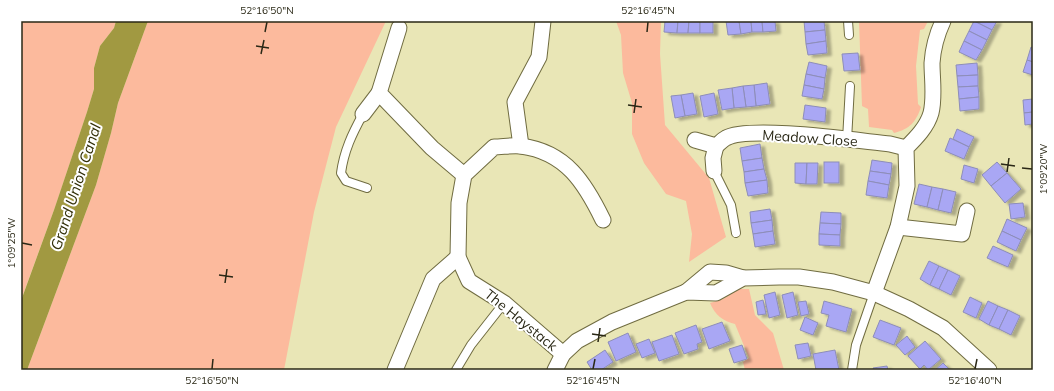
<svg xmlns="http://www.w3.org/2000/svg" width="1054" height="391" font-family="Mulish,sans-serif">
<defs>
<filter id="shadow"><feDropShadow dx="4.5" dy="2.5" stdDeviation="1" flood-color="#0004"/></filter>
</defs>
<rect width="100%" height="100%" fill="#e9e6b6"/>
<g fill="#fcba9d">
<polygon points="21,21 116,21 114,28 100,46 94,68 94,89 87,112 54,210 21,300"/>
<polygon points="148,21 386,21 336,127 314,212 284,370 27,370 96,185 111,133 118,103"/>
<polygon points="616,21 661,21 660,54 665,125 709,178 726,237 689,262 692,234 686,201 666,194 644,163 632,134 632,103 623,73 621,35"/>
<path d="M859 21H928L924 29 920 30 916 66 918 104 921 107C916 122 910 129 894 133L892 130 869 127 868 109 862 106Z"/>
<path d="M739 289H749L755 315 773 333 784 370H745L743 362 749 358 735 324C723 321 715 315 710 303L723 299Z"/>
</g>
<polygon fill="#a19941" points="116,21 148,21 118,103 111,133 96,185 27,370 21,370 22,298 54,210 87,112 94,89 94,68 100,46 114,28"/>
<g fill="#a9a7f4" stroke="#8d8db8" filter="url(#shadow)">
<polygon points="665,21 678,21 677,33 664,32"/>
<polygon points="678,21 689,21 688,33 677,33"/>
<polygon points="689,21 700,21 700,33 688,33"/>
<rect x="700" y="21" width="13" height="12"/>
<polygon points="726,21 739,21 741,34 728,35"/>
<polygon points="739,21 751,21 752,32 741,34"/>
<polygon points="751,21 762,21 763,32 752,32"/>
<polygon points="762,21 775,21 776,31 763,32"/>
<polygon points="804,21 824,21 825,30 805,32"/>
<polygon points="974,21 997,21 992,30"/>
<polygon points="974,21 992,30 987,40 969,31"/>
<polygon points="825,30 826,41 806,44 805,32"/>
<polygon points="969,31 987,40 982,50 964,41"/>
<polygon points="826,41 827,53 808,55 806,44"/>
<polygon points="964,41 982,50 976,60 959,52"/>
<polygon points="1031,47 1033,48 1033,62 1027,60"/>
<polygon points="858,53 860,70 844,71 842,54"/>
<polygon points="1027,60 1033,62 1033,75 1023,72"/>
<polygon points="809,62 827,66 825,78 806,74"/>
<polygon points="977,63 978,75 957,76 956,65"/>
<polygon points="806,74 825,78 824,89 804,85"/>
<polygon points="978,75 978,86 958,87 957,76"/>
<polygon points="767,83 770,104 756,106 754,85"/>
<polygon points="754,85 756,106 746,107 743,86"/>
<polygon points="804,85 824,89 822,99 802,96"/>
<polygon points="743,86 746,107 734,108 732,88"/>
<polygon points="978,86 979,97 959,99 958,87"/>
<polygon points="732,88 734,108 722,110 718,90"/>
<polygon points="693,93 697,114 685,116 681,95"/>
<polygon points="714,93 718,114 704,117 700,96"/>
<polygon points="681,95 685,116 675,118 671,96"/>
<polygon points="979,97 979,109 960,111 959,99"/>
<polygon points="1033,99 1033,112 1024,113 1023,100"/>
<polygon points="805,105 826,108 825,122 803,119"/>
<polygon points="1033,112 1033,124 1025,125 1024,113"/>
<polygon points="957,129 974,137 969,147 953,139"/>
<polygon points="950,138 969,147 964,159 945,151"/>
<polygon points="760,144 762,158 742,161 740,148"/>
<polygon points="762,158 764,169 744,172 742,161"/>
<polygon points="872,160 892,163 891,174 870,171"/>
<rect x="824" y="162" width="15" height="21"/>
<polygon points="997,162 1007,173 991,186 982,175"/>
<polygon points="795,163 807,163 806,184 795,183"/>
<polygon points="807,163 818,163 817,184 806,184"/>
<polygon points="964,165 978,169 974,183 961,179"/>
<polygon points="764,169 767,180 745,183 744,172"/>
<polygon points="870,171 891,174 889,185 868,181"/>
<polygon points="1007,173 1021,189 1005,203 991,186"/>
<polygon points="767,180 768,193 748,196 745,183"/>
<polygon points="868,181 889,185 887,198 866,195"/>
<polygon points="919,184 932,187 927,207 914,204"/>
<polygon points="932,187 943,189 938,210 927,207"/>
<polygon points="943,189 956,192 951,213 938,210"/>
<polygon points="1023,203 1025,217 1011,219 1009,204"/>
<polygon points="770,209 772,220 751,223 750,212"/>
<polygon points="821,212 841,213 841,224 820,223"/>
<polygon points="1007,219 1027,228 1021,240 1002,231"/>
<polygon points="772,220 773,231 753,234 751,223"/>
<polygon points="820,223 841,224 840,235 819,234"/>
<polygon points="773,231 775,244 755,247 753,234"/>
<polygon points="1002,231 1021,240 1016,251 997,242"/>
<polygon points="819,234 840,235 840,246 819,245"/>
<polygon points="993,246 1013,255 1008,267 987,258"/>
<polygon points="929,261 939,266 930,285 920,279"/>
<polygon points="939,266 948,270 939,289 930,285"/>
<polygon points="948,270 960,276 951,295 939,289"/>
<polygon points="775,292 780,315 769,318 764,295"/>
<polygon points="793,292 798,315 787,318 782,295"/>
<polygon points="970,297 982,303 976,318 963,312"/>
<polygon points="763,300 766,314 758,315 756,302"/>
<polygon points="806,301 809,314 801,316 798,302"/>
<polygon points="824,301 852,309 846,332 826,326 829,315 821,313"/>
<polygon points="988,301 998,306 989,325 979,319"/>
<polygon points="998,306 1008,310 999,329 989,325"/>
<polygon points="1008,310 1020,316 1011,335 999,329"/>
<polygon points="805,317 818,323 813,335 800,330"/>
<polygon points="880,320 901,328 894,345 873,337"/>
<polygon points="722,322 730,341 709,349 702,329"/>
<polygon points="696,325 702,342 697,344 698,349 684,354 675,333"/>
<polygon points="628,333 636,352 616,361 608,342"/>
<polygon points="672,335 679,354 659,361 652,342"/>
<polygon points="907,336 915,347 905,355 896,345"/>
<polygon points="649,339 655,353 642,358 636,344"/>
<polygon points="925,341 941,359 928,370 924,365 920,369 908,356"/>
<polygon points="808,343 811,356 798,359 795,345"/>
<polygon points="742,345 747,359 734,363 729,349"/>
<polygon points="605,350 613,362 601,370 592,370 587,362"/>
<polygon points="835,350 839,370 816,370 813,354"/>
<polygon points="943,363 950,370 935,370"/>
<polygon points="887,366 888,370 874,370 873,368"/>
</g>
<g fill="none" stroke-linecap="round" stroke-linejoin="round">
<g stroke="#706c41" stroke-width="10">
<g id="service">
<polyline points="848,21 849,35"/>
<path d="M363 114C352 134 344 151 341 173L346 181 367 188"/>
<polyline points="847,140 850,86"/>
<polyline points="714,171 731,205 736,233"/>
<polyline points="456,370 471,345 504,303"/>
<polyline points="852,370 856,345 874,293"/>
</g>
</g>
<g stroke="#706c41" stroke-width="17">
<g id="minor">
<polyline points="399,28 379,93 432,148 464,175"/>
<polyline points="363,114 379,93"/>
<path d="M695 140 716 146C719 144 722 140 726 138 749 125 859 141 890 144L906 148"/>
<polyline points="521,146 515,102 539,57 543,21"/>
<polyline points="714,171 713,158 716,146"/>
<polyline points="898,227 962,234 967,211"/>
<polyline points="686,292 710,272 726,273 743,278"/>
<path d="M874 293 898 227 907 186 906 148C916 138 927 127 931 113 935 97 932 79 932 63 933 48 937 34 943 21"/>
<path d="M563 354 504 303 469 281 458 257 459 203 464 175 494 147C502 147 512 145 521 146 566 152 585 183 603 220"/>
<polyline points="395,370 433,279 458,257"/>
<polyline points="555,370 563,354 577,341 612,322 686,292 716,293 743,278 779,277 799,277 833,282 874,293 909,309 943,328 989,370"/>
</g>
</g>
<use href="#service" stroke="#fff" stroke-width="8"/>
<use href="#minor" stroke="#fff" stroke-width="15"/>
</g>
<path fill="none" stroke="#2a2816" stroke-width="1.5" d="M265 32 267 22M647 32 648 22M256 46 269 48M261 54 264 40M628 105 642 107M634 113 636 99M1001 164 1015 166M1022 168 1032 169M1007 172 1009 158M22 243 32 245M219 275 233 277M225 283 227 269M592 334 606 336M598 342 600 328M212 369 213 359M593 369 595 359M975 369 977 359"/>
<g text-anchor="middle" stroke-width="4" stroke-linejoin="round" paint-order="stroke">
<g font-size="14" fill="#2a2816" stroke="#fff">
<text transform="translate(810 138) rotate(4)" y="5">Meadow Close</text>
<text transform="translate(521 320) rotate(39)" y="5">The Haystack</text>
</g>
<g font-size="15" font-style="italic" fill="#312e07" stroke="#fff">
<text transform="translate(76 187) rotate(-72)" y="5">Grand Union Canal</text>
</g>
</g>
<rect width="1054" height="391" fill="none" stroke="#ffffff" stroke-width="44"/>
<rect x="22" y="22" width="1010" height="347" fill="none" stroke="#2a2816" stroke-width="1.5"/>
<g font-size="10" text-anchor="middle" fill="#2a2816">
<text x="267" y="14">52°16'50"N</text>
<text x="648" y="14">52°16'45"N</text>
<text transform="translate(1043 169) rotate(-90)" y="4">1°09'20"W</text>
<text transform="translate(11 243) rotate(-90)" y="4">1°09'25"W</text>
<text x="212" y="384">52°16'50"N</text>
<text x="593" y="384">52°16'45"N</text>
<text x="975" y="384">52°16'40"N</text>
</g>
</svg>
